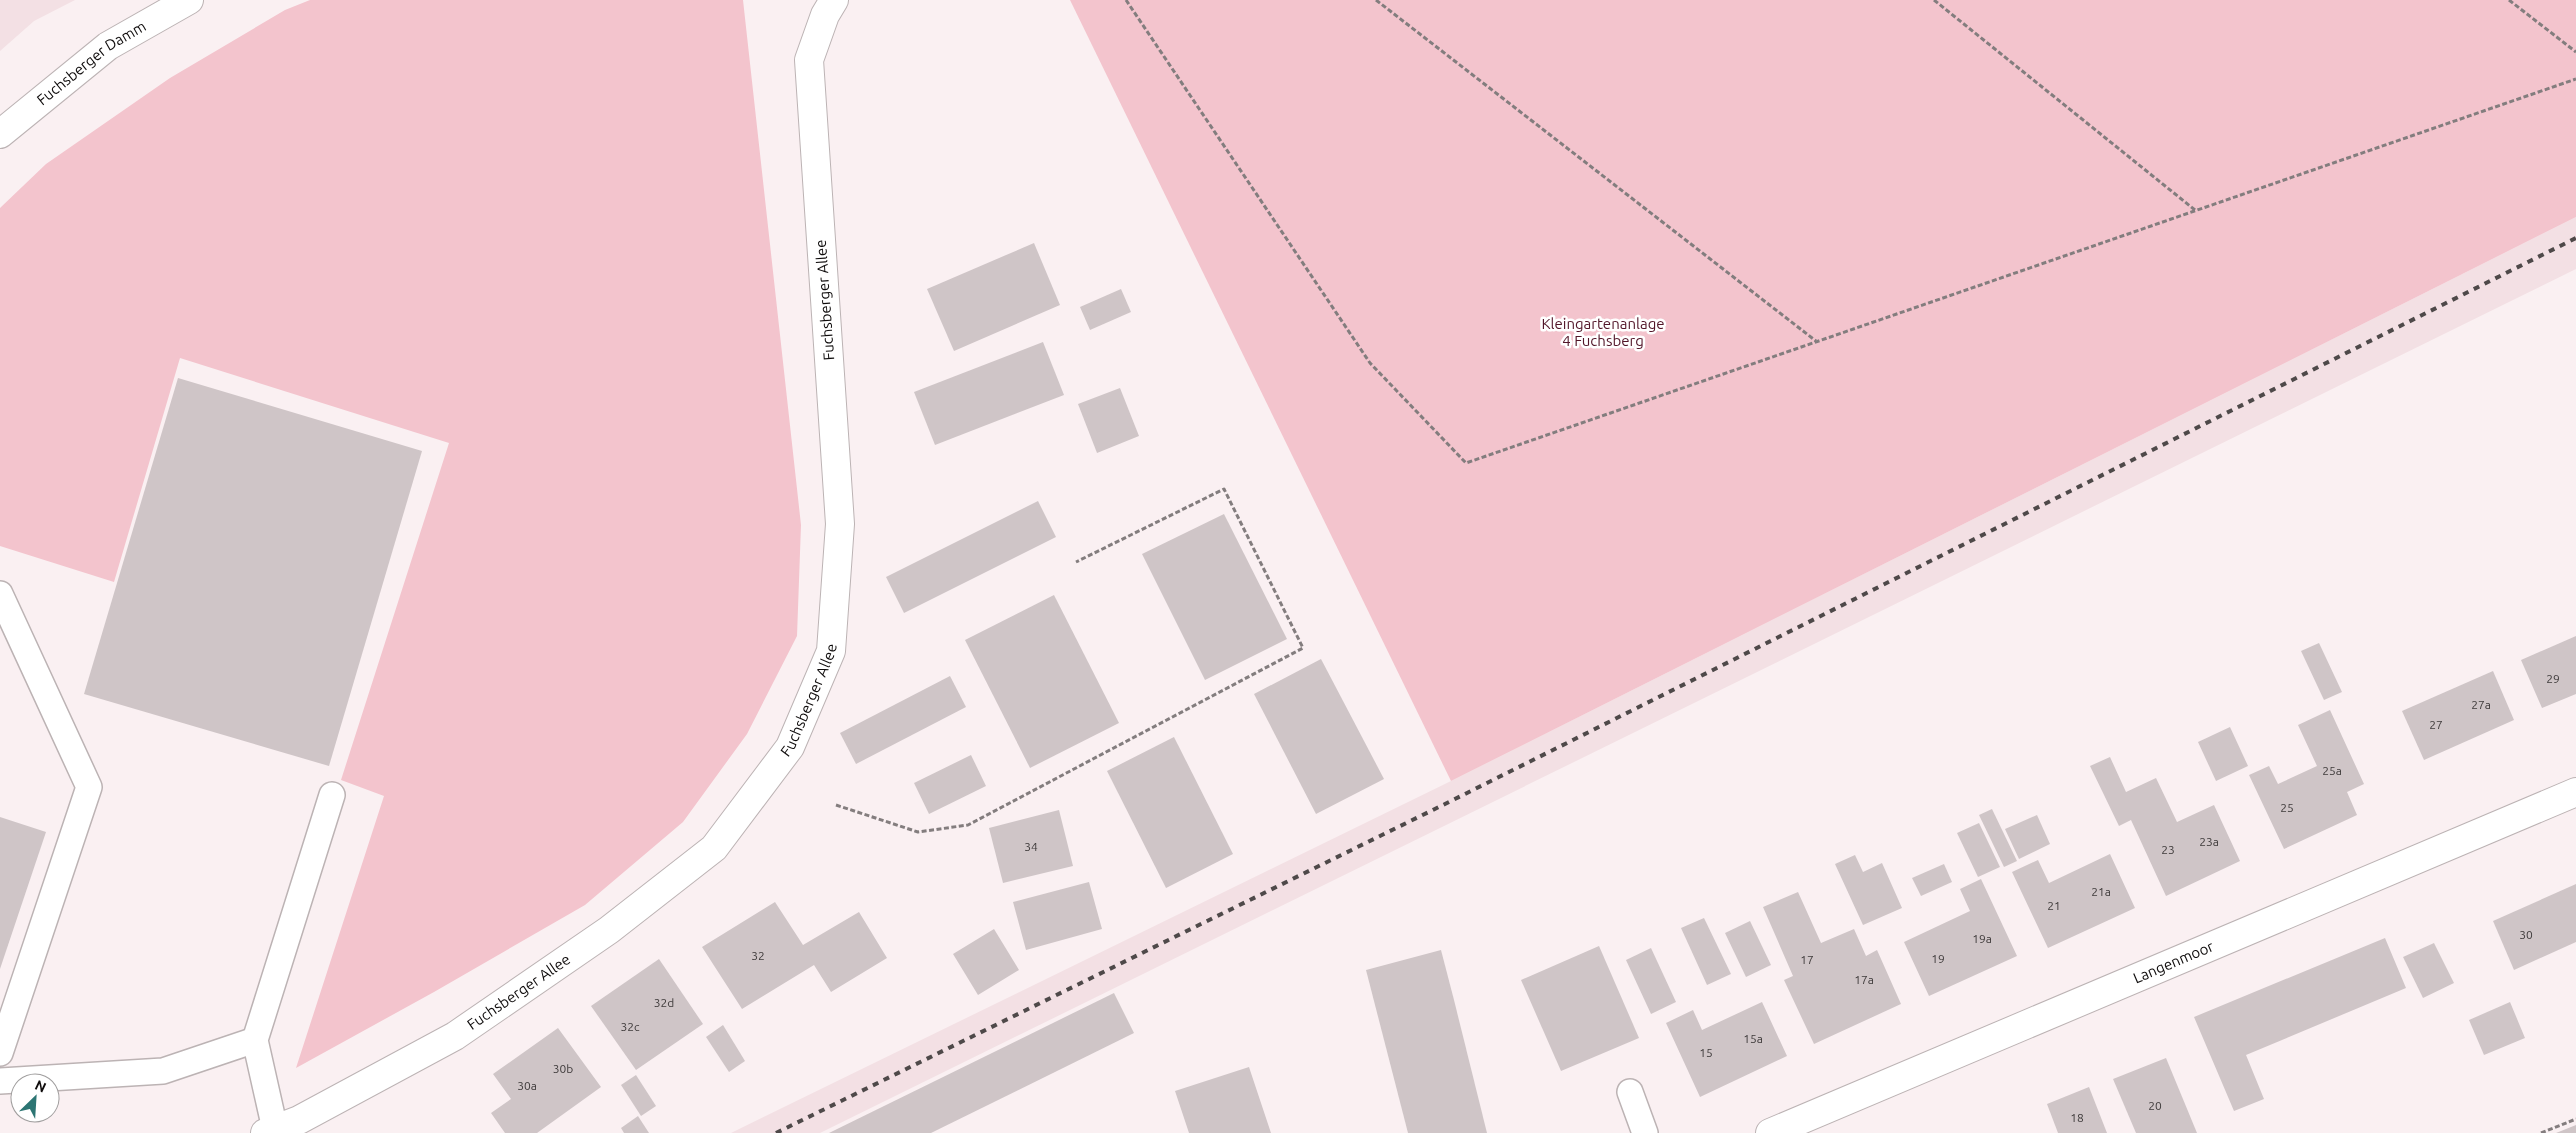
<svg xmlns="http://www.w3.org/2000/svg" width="2576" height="1133" font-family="Ubuntu,sans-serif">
<rect width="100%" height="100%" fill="#faf0f2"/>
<g fill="#f3e0e4">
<polygon points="0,0 75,0 34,21 0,51"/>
<polygon points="2576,217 2576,269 820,1133 731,1133 1451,781"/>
</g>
<g fill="#f3c4cd">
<polygon points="310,0 743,0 801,525 797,636 747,734 683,822 585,905 434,992 296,1068 384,796 341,780 449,443 180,358 114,582 0,546 0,208 46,164 170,78 285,10"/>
<polygon points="1070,0 2576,0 2576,217 1451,781"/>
</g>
<g fill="#cfc5c7">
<polygon points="1034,243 1060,305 954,351 927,289"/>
<polygon points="1121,289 1131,312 1090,330 1080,307"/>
<polygon points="1043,342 1064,395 935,445 914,392"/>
<polygon points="178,378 422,451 329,766 84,694"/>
<polygon points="1120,388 1139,436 1097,453 1078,404"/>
<polygon points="1038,501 1056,537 904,613 886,577"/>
<polygon points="1224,514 1287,639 1205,680 1142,554"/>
<polygon points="1054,595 1119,723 1030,768 965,640"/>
<polygon points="2576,636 2576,694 2542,708 2521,660"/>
<polygon points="2319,643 2342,692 2324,700 2301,651"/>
<polygon points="1321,659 1384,779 1316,814 1254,694"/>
<polygon points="2493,671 2514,720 2424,760 2402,711"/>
<polygon points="950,676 966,707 856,764 840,733"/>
<polygon points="2330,710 2364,784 2347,792 2357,815 2284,849 2249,775 2269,766 2278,784 2317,766 2298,725"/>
<polygon points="2230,727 2248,766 2216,781 2198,742"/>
<polygon points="1174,737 1233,854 1166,888 1107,771"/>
<polygon points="971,755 986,786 929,814 914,783"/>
<polygon points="2110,757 2126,792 2156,778 2177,822 2214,805 2240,861 2166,896 2131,820 2119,826 2090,766"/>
<polygon points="1992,809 2017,861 2004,867 1979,815"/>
<polygon points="1059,810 1073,866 1003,883 989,828"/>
<polygon points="2037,815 2050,844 2019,859 2005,829"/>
<polygon points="0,817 46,832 0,969"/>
<polygon points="1979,823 2000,867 1978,877 1957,833"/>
<polygon points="2110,854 2135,908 2048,948 2012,872 2038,860 2049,883"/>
<polygon points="1855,855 1863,872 1882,863 1902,908 1863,925 1835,864"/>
<polygon points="1944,864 1952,882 1921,896 1912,878"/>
<polygon points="1981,879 2017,956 1929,996 1904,942 1970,911 1960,889"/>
<polygon points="1089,882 1102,929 1026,950 1013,902"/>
<polygon points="2576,884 2576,942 2514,970 2493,921"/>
<polygon points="1798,892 1821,943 1854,929 1866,956 1877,950 1901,1004 1814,1044 1784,980 1793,976 1763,907"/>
<polygon points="775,902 803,945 859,912 887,958 831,992 814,965 742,1009 702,947"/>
<polygon points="1704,918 1731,974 1707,985 1681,928"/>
<polygon points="1750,921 1771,965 1746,977 1725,933"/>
<polygon points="994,929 1019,970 978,995 953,954"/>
<polygon points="2385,938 2406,988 2246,1055 2264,1099 2234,1111 2194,1017"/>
<polygon points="2434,943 2454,983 2423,998 2403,957"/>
<polygon points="1599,946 1639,1038 1561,1071 1521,980"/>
<polygon points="1651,948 1676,1002 1651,1014 1626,960"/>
<polygon points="1441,950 1454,1000 1487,1133 1408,1133 1366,970"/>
<polygon points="659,959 703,1024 636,1070 591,1006"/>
<polygon points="1114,993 1134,1033 931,1133 829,1133"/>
<polygon points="1762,1002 1787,1056 1700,1097 1666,1023 1693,1010 1702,1030"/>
<polygon points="2510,1002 2525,1038 2484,1055 2469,1020"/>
<polygon points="723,1025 745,1061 729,1072 706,1037"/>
<polygon points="558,1028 601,1087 537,1133 505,1133 491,1113 511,1099 493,1074"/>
<polygon points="2166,1058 2197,1133 2136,1133 2113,1079"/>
<polygon points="1249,1067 1271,1133 1189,1133 1175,1091"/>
<polygon points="636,1075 656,1106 641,1116 621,1085"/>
<polygon points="2089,1087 2107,1133 2058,1133 2047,1104"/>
<polygon points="638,1116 649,1133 624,1133 621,1128"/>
<polygon points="2576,1125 2576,1133 2556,1133"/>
</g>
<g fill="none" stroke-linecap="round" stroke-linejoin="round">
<g stroke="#bcb3b4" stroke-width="28">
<g id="service">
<polyline points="0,594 89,787 0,1053"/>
<polyline points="0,1081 163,1071 255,1040"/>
<polyline points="1630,1092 1645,1133"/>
<polyline points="275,1129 255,1040 332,795"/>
</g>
</g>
<g stroke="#bcb3b4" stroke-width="30">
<g id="minor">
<path id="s1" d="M265 1133 299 1120 455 1036 609 930 714 848 790 747 831 651 840 524 809 60 825 15 834 0"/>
<path id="s2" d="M1770 1133 2576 792"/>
</g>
</g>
<g stroke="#bcb3b4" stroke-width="30">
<g id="tertiary">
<path id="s3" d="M0 134 108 46 189 0"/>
</g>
</g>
<g stroke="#837d7e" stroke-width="3" stroke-dasharray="5 2.5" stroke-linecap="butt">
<polyline points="1126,0 1370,363 1466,463 2576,79"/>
<polyline points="1376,0 1816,341"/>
<polyline points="1934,0 2195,210"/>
<polyline points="2509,0 2576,52"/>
<polyline points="836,805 918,832 968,825 1303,648 1224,489 1076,562"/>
<polyline points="2541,1133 2576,1119"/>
</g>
<use href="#service" stroke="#fff" stroke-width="25"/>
<use href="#minor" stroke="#fff" stroke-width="28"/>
<use href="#tertiary" stroke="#fff" stroke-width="28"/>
<polyline stroke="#4e4949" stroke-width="4" stroke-dasharray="6 6" stroke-linecap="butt" points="776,1133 1445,804 2576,238"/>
</g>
<g text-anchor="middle" stroke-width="5" stroke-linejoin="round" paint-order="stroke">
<g font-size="12" fill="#3e3a3a">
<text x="2553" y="683">29</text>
<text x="2481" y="709">27a</text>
<text x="2436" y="729">27</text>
<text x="2332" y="775">25a</text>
<text x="2287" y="812">25</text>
<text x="2209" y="846">23a</text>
<text x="1031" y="851">34</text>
<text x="2168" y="854">23</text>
<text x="2101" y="896">21a</text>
<text x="2054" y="910">21</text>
<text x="2526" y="939">30</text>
<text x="1982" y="943">19a</text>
<text x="758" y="960">32</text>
<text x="1938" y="963">19</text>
<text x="1807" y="964">17</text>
<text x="1864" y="984">17a</text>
<text x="664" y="1007">32d</text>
<text x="630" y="1031">32c</text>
<text x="1753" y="1043">15a</text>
<text x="1706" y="1057">15</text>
<text x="563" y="1073">30b</text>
<text x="527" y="1090">30a</text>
<text x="2155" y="1110">20</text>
<text x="2077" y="1122">18</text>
</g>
<g font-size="15" fill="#0e0b0b" stroke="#fff">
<text dy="5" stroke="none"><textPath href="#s3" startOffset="116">Fuchsberger Damm</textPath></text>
<text transform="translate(825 300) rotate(-94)" y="5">Fuchsberger Allee</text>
<text dy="5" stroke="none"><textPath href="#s1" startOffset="711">Fuchsberger Allee</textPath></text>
<text dy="5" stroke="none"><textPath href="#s2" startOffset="438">Langenmoor</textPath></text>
<text dy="5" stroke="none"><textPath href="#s1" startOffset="291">Fuchsberger Allee</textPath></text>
</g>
<g font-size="15" fill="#521629" stroke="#fff">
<text x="1603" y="329">Kleingartenanlage<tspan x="1603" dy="17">4 Fuchsberg</tspan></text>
</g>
</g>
<g transform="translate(35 1098) rotate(25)"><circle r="24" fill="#ffffff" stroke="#9f9d9d"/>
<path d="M0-4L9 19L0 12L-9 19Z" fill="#2c7573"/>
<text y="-8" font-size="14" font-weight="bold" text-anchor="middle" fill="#0e0b0b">N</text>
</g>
</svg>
